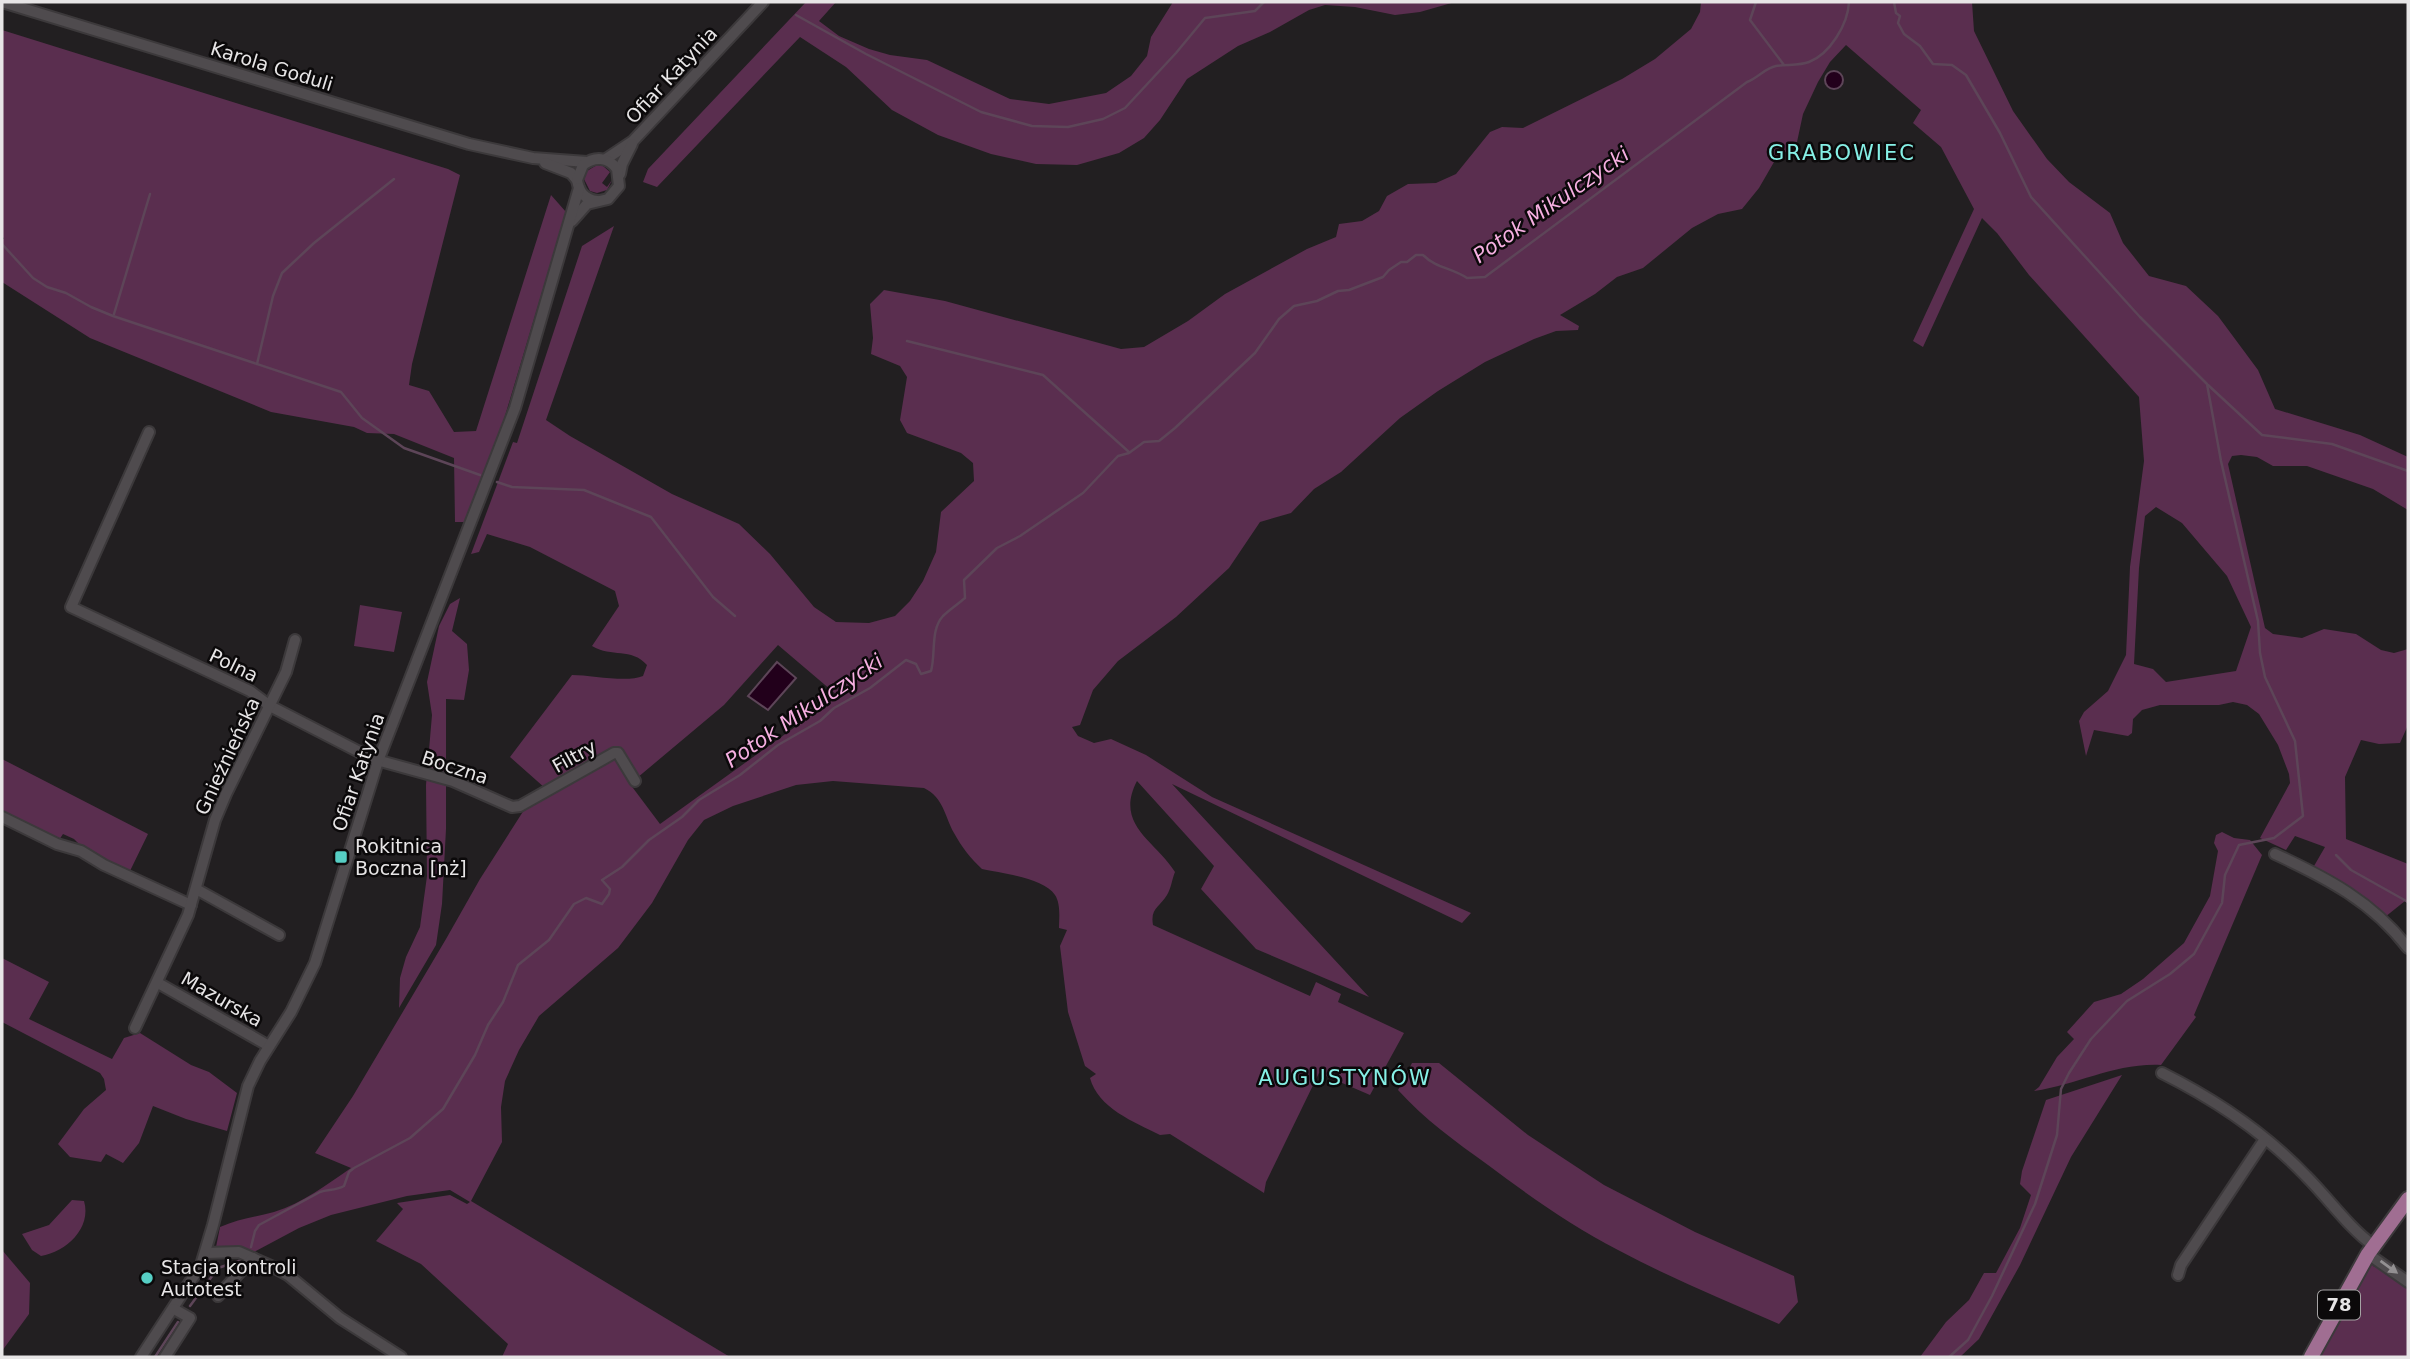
<svg xmlns="http://www.w3.org/2000/svg" width="2410" height="1359" font-family="'DejaVu Sans',sans-serif">
<rect width="100%" height="100%" fill="#221f21"/>
<g fill="#5a2e4f" fill-rule="evenodd">
<polygon points="806,2 836,2 819,21 839,36 869,49 890,55 927,60 1010,99 1049,104 1106,93 1131,76 1147,56 1151,37 1173,2 1455,2 1420,12 1395,15 1355,7 1325,5 1309,10 1270,32 1238,46 1187,79 1160,120 1144,138 1119,153 1077,165 1036,164 991,154 938,135 892,110 846,67 800,37 657,187 643,182 648,169"/>
<path d="M1701 2H1972L1974 31 2013 111 2047 159 2069 182 2110 213 2123 243 2149 276 2186 286 2218 316 2258 370 2275 409 2360 435 2408 457V510L2373 489 2307 466H2273L2257 457 2241 455 2232 456 2228 464 2265 628 2273 634 2302 638 2324 629 2356 634 2381 650 2394 653 2408 649V725L2400 743 2379 744 2361 740 2345 777 2346 839 2408 864V904L2405 901 2385 917 2373 905 2314 866 2325 847 2295 836 2286 850 2260 838 2290 783 2289 774 2278 745 2259 714 2247 705 2233 702 2219 705H2160L2142 710 2133 719 2132 733 2128 736 2094 730 2086 756 2079 721 2084 712 2108 691 2126 655 2130 567 2144 461 2139 397 2029 275 1997 233 1982 218 1923 347 1913 341 1974 209 1941 147 1913 123 1921 110 1846 45 1830 62 1818 82 1803 114 1797 142 1774 162 1759 188 1742 209 1718 214 1692 228 1643 268 1617 277 1595 294 1560 315 1579 326 1578 330 1556 331 1534 339 1485 362 1438 391 1400 418 1341 472 1314 489 1291 513 1260 522 1229 568 1176 617 1118 661 1093 690 1080 725 1072 727 1078 736 1094 743 1111 739 1146 755 1212 797 1471 913 1462 923 1172 784 1369 997 1256 949 1201 889 1214 866 1137 781C1114 825 1156 841 1175 872 1172 879 1171 889 1167 895 1160 907 1150 908 1153 925L1310 996 1316 982 1341 994 1338 1002 1404 1033 1370 1095 1319 1073 1266 1182 1264 1193 1170 1134 1160 1135C1134 1122 1098 1108 1090 1078L1096 1074 1085 1066 1068 1012 1060 946 1067 930 1059 928C1059 919 1061 904 1055 895 1044 878 1001 873 982 869 971 859 961 846 954 833 944 815 944 798 924 788L833 781 796 785 733 806 704 820 688 840 652 903 618 948 539 1016 519 1050 505 1081 501 1107 502 1142 471 1201 730 1357H502L508 1344 421 1264 376 1241 403 1209 397 1203 450 1195 467 1204 470 1202 450 1190 407 1196 331 1215 299 1228 254 1252 241 1247H216L220 1227C238 1219 256 1217 274 1212 303 1203 326 1185 351 1168L315 1153 353 1096 446 939 480 879 524 810 611 759H617L630 784 660 824 838 696 778 645 724 705 637 778 618 750 545 788 510 757 572 675C591 675 627 683 643 676L647 665C631 647 612 658 592 646L619 606 615 591 530 547 487 534 479 552 471 554 513 442 517 443 582 246 614 226 546 420 570 436 672 494 739 524 770 554 814 607 836 622 869 623 895 616 910 601 923 581 936 552 941 512 974 481 973 463 961 453 907 433 900 420 907 377 900 366 871 354 873 338 870 304 884 290 945 301 1121 349 1144 347 1188 321 1225 294 1307 249 1336 237 1339 224 1362 221 1379 211 1387 196 1408 184 1436 183 1456 174 1490 132 1502 127 1523 128 1622 79 1655 59 1691 29 1700 12ZM2156 507 2182 523 2227 576 2251 627 2236 671 2166 682 2153 669 2134 664 2139 568 2145 516Z"/>
<polygon points="2,30 448,169 460,175 412,364 409,385 429,391 454,432 476,431 551,195 566,212 499,436 468,522 455,522 454,458 394,434 367,433 354,427 271,412 90,338 2,282 2,239 4,239 2,235"/>
<polygon points="597,165 603,166 610,172 602,183 607,187 612,180 607,190 597,193 590,191 584,179 587,171"/>
<polygon points="460,598 452,631 467,644 469,670 464,700 446,699 446,829 442,904 436,945 399,1008 400,978 406,957 420,927 427,876 426,785 432,715 427,682 439,626 450,604"/>
<polygon points="360,605 402,612 394,652 354,646"/>
<polygon points="2,759 148,834 129,873 82,847 74,839 63,834 59,840 2,812"/>
<path d="M2222 832 2234 838 2250 840 2262 855 2194 1015 2196 1017 2161 1065C2113 1063 2079 1085 2034 1091L2039 1087 2057 1057 2074 1039 2067 1032 2094 1002 2121 994 2143 979 2184 943 2210 896 2218 851 2214 843 2216 835Z"/>
<polygon points="2,958 49,982 29,1019 112,1059 124,1038 140,1033 191,1065 209,1072 237,1093 227,1131 186,1119 153,1106 139,1143 123,1163 106,1154 101,1162 70,1157 58,1144 84,1109 106,1090 104,1079 100,1073 2,1022"/>
<path d="M1412 1063H1439L1528 1135 1604 1185 1695 1232 1794 1276 1798 1302 1779 1324C1725 1300 1670 1278 1618 1250 1572 1226 1529 1196 1488 1165 1456 1142 1424 1119 1398 1090Z"/>
<polygon points="2122,1075 2071,1157 2020,1265 1979,1339 1960,1357 1920,1357 1946,1322 1969,1300 1984,1273 1996,1273 2020,1228 2031,1195 2020,1184 2022,1171 2046,1100"/>
<path d="M72 1200 84 1201C92 1228 66 1252 41 1256L32 1250 22 1234 49 1225Z"/>
<polygon points="2,1250 30,1283 29,1314 2,1351"/>
<polygon points="2374,1261 2373,1266 2383,1270 2408,1289 2408,1357 2317,1357 2367,1263"/>
</g>
<g fill="#22001b" stroke="#5d4558" stroke-width="2">
<circle cx="1834" cy="80" r="9"/>
<polygon points="777,662 796,678 768,710 748,696"/>
</g>
<g fill="none" stroke-linecap="round" stroke-linejoin="round">
<g stroke="#5d4558" stroke-width="2.5">
<polyline points="1756,2 1750,20 1784,65"/>
<polyline points="1894,2 1896,13 1900,16 1898,23 1904,34 1920,46 1933,64 1952,65 1966,75 2000,133 2031,197 2140,317 2207,384 2221,461 2258,621 2260,653 2265,677 2295,741 2303,816 2274,838 2239,845 2225,875 2222,903 2194,954 2170,974 2127,1001 2091,1039 2069,1073 2061,1089 2057,1135 2035,1204 1992,1296 1968,1340 1949,1357"/>
<polyline points="796,15 866,54 981,112 1032,126 1068,127 1103,119 1125,108 1176,53 1205,18 1255,11 1264,2"/>
<polyline points="2,244 33,278 47,287 66,293 91,307 113,316 341,392 362,418 404,448 480,475"/>
<polyline points="114,314 150,194"/>
<polyline points="907,341 1043,375 1129,452"/>
<polyline points="257,364 273,296 282,273 314,243 394,179"/>
<polyline points="2208,385 2262,435 2332,444 2408,471"/>
<polyline points="497,482 512,487 584,490 651,517 713,597 735,616"/>
<polyline points="2336,855 2351,870 2408,902"/>
<path d="M251 1247 255 1231 259 1225 320 1192C328 1189 335 1191 344 1186L349 1172 354 1168 410 1138 443 1109 475 1055 488 1025 503 1002 518 965 549 940 574 904 586 898 602 904 609 894 610 889 602 880 622 867 649 840 682 817 699 800 740 775 778 745 820 721 834 708 870 688 906 660 916 664 921 674 931 671C936 654 930 630 943 616 949 610 958 604 965 598L964 580 997 548 1020 536 1083 493 1118 456 1129 453 1144 442 1159 441 1175 428 1255 353 1279 319 1294 306 1317 301 1338 291 1349 290 1383 277 1389 270 1401 262H1407L1416 255H1423C1436 268 1452 268 1467 278L1485 277 1747 82C1758 78 1765 68 1776 66 1786 64 1799 66 1809 62 1830 54 1848 24 1849 2"/>
<polyline points="190,1306 218,1268 242,1260"/>
<polyline points="155,1357 178,1322"/>
</g>
<g stroke="#3c393b" stroke-width="14">
<g id="minor">
<polyline points="2,2 469,144 533,158 587,162"/>
<polyline points="606,159 633,141 763,2"/>
<polyline points="545,163 571,173 577,180"/>
<polyline points="620,174 622,164 632,144"/>
<path d="M572 221 587 204 608 199 619 186 617 169C608 157 595 156 583 165L577 180C579 192 584 199 597 201"/>
<polyline points="149,432 71,607 250,691 270,706 373,759 453,781 512,807 520,806 614,753 618,753 635,781"/>
<polyline points="2,817 57,844 81,851 104,865 191,905"/>
<path d="M2275 854C2327 878 2373 902 2408 948"/>
<polyline points="196,889 279,935"/>
<polyline points="158,983 269,1046"/>
<polyline points="135,1028 188,915 215,820 226,794 286,672 295,640"/>
<path d="M2162 1073C2214 1099 2266 1134 2306 1176 2329 1199 2348 1227 2374 1246"/>
<polyline points="205,1253 239,1252 273,1267 288,1275 340,1318 401,1357"/>
<polyline points="2368,1254 2408,1282"/>
<polyline points="2178,1275 2181,1265 2265,1139"/>
<polyline points="218,1296 253,1258"/>
<polyline points="141,1357 201,1265 213,1225 248,1086 260,1061 291,1012 315,963 378,761 515,408 579,188"/>
<polyline points="165,1357 190,1318 174,1309"/>
</g>
</g>
<g stroke="#3c393b" stroke-width="18">
<polyline id="major" points="2311,1357 2368,1254 2408,1199"/>
</g>
<use href="#minor" stroke="#4f4b4e" stroke-width="10"/>
<use href="#major" stroke="#a06e92" stroke-width="14"/>
</g>
<defs><path id="oneway-solid" d="M-6-.8H1V-3.2L6.5 0L1 3.2V.8H-6Z" transform="scale(1.75)"/></defs>
<use fill="#939092" href="#oneway-solid" transform="translate(2389 1267) rotate(36)"/>
<g fill="#56cec4" stroke="#0b090a" stroke-width="2.5">
<rect x="334" y="850" width="14" height="14" rx="3.5"/>
<circle cx="147" cy="1278" r="7"/>
</g>
<g text-anchor="middle" stroke-width="5" stroke-linejoin="round" paint-order="stroke">
<rect fill="#0b090a" stroke="#a5a3a4" stroke-width="2" x="2318" y="1290.5" width="42" height="29" rx="5"/>
<g font-size="18" font-weight="bold" fill="#e7e5e6">
<text x="2339" y="1311">78</text>
</g>
<g font-size="19" fill="#e7e5e6" stroke="#0b090a">
<text transform="translate(272 66) rotate(17)" y="7">Karola Goduli</text>
<text transform="translate(671 75) rotate(-47)" y="7">Ofiar Katynia</text>
<text transform="translate(234 665) rotate(26)" y="7">Polna</text>
<text transform="translate(227 756) rotate(-65)" y="7">Gnieźnieńska</text>
<text transform="translate(574 756) rotate(-29)" y="7">Filtry</text>
<text transform="translate(455 767) rotate(18)" y="7">Boczna</text>
<text transform="translate(358 772) rotate(-71)" y="7">Ofiar Katynia</text>
<text transform="translate(222 999) rotate(30)" y="7">Mazurska</text>
</g>
<g font-size="19" fill="#e7e5e6" stroke="#0b090a" text-anchor="start">
<text x="355" y="853">Rokitnica<tspan x="355" dy="22">Boczna [nż]</tspan></text>
<text x="161" y="1274">Stacja kontroli<tspan x="161" dy="22">Autotest</tspan></text>
</g>
<g font-size="21" letter-spacing="2" fill="#86f0e6" stroke="#0b090a">
<text x="1842" y="160">GRABOWIEC</text>
<text x="1345" y="1085">AUGUSTYNÓW</text>
</g>
<g font-size="21" font-style="italic" fill="#f6afe1" stroke="#0b090a">
<text transform="translate(1551 205) rotate(-35)" y="7">Potok Mikulczycki</text>
<text transform="translate(804 711) rotate(-34)" y="7">Potok Mikulczycki</text>
</g>
</g>
<rect width="2410" height="1359" fill="none" stroke="#e7e5e6" stroke-width="7"/>
</svg>
